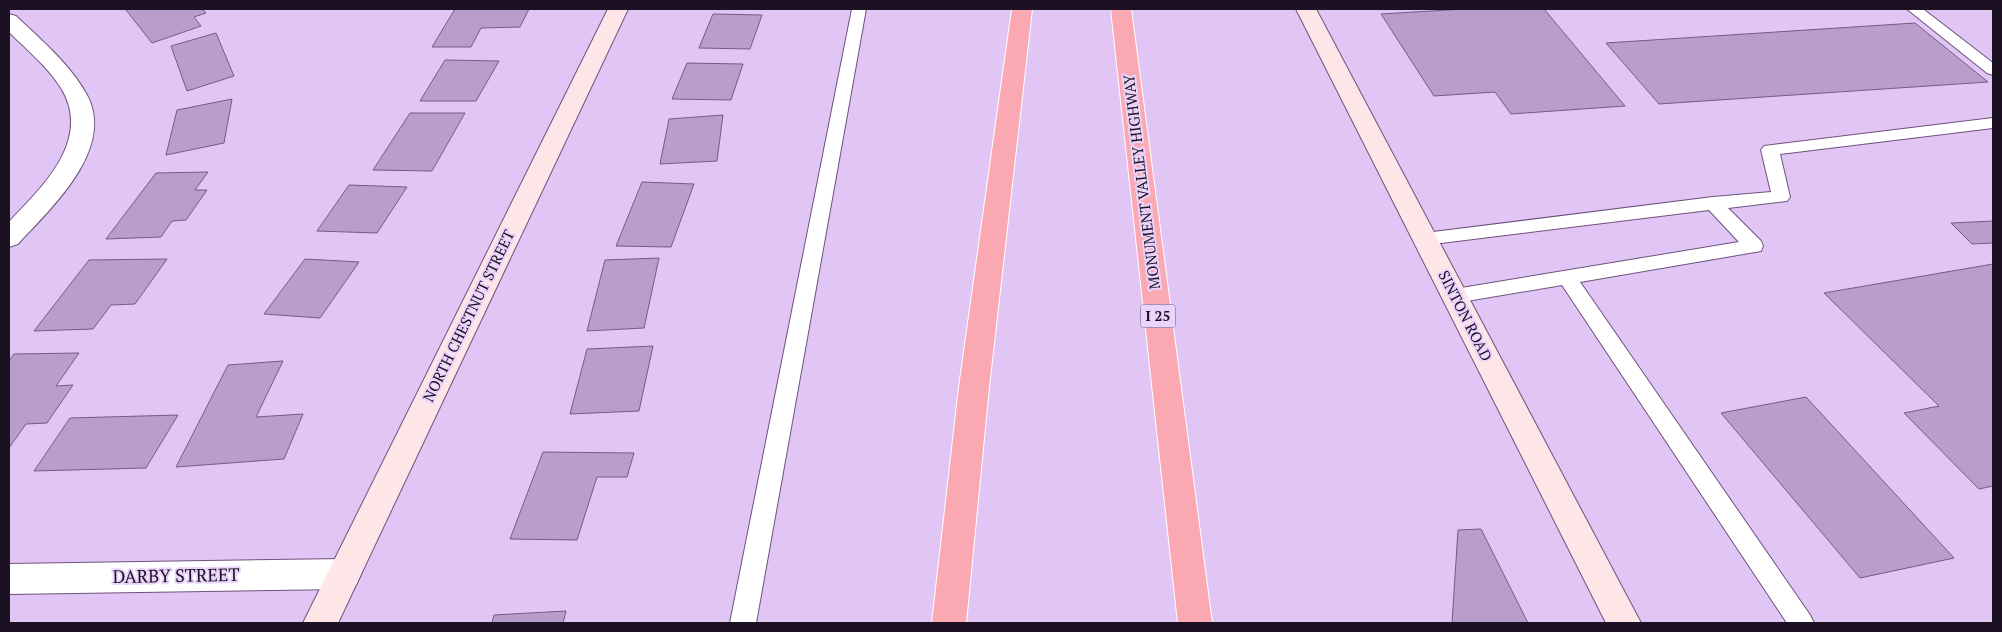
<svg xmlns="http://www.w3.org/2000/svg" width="2002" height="632" font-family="'PT Serif',serif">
<rect width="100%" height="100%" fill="#e1c5f4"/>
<g fill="#b99dcb" stroke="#755b85">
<polygon points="130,9 202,9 206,13 194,17 201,26 152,43 126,10"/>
<polygon points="455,9 529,9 520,27 481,28 471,47 432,47"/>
<polygon points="1465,9 1544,9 1625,106 1511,114 1495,92 1434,96 1381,14"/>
<polygon points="713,14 762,15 750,49 699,48"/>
<polygon points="1915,23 1988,82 1659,104 1606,43"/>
<polygon points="216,33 234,76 187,91 171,46"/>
<polygon points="445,60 499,61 476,101 420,101"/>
<polygon points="687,63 743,64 731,100 672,99"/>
<polygon points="232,99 224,143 166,155 177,110"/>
<polygon points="410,113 465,113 432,171 373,170"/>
<polygon points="723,115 717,161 660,164 669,119"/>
<polygon points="208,172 195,190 207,190 186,220 172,221 161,237 106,239 156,173"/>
<polygon points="642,182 694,184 671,247 616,246"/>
<polygon points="349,185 407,187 377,233 317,231"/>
<polygon points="1993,221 1993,243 1972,244 1951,223"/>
<polygon points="659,258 644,328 587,331 605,260"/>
<polygon points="167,259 135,304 111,305 93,329 34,331 89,260"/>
<polygon points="305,259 359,262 320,318 264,314"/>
<polygon points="1993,264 1993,486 1979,489 1904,413 1939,406 1824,293"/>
<polygon points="653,346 639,411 570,414 587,349"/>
<polygon points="79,353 56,386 73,385 47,423 26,424 9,448 9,361 14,354"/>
<polygon points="283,361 256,417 303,414 284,459 176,467 228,365"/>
<polygon points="1806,397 1954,558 1860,578 1721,413"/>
<polygon points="178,415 146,468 34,471 70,418"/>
<polygon points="543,452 634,453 627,477 597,477 577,540 510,539"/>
<polygon points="1481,529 1528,623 1452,623 1458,530"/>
<polygon points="566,611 563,623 492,623 494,615"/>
</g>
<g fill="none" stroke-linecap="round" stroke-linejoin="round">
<g stroke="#6d537d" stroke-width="2">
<g id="lane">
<polygon points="852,9 866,9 756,623 730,623"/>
<polygon points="1907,9 1923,9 1993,63 1993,75 1987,73"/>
<polygon points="1993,118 1993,128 1780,154 1790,197 1787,201 1728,208 1761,241 1763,246 1761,251 1580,282 1810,615 1814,623 1787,623 1562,285 1455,303 1448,301 1445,296 1448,291 1455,289 1739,242 1709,210 1425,245 1418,244 1416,239 1418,234 1425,233 1713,197 1771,192 1761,150 1764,146"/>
</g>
</g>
<g stroke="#6d537d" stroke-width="2">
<g id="street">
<path d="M9 14 16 16C41 40 70 64 87 95 116 149 51 208 18 244L9 247V222C42 187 93 140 61 88 47 66 26 49 9 32Z"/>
<polygon points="344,559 356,563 361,574 356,585 344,589 9,594 9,564"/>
</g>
</g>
<g stroke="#6d537d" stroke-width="2">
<g id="secondary">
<polygon points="608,9 628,9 338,623 303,623"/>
<polygon points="1296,9 1316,9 1641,623 1606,623"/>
</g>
</g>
<g stroke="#fff" stroke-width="2">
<g id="highway">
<polygon points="1012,9 1032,9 989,387 966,623 932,623 959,387"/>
<polygon points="1111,9 1131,9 1212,623 1178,623"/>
</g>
</g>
<use href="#lane" fill="#fff" fill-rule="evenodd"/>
<use href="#street" fill="#fff" fill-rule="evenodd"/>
<use href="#secondary" fill="#fee5e8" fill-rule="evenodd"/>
<use href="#highway" fill="#faa9b3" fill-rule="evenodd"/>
</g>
<g text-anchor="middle" stroke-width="4" stroke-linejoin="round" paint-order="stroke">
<rect fill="#ebd4fb" stroke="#5a4c63" stroke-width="1" x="1140.5" y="304.5" width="35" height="23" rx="4"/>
<g font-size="14" font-weight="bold" fill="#1c1122">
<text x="1158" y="321">I 25</text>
</g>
<g font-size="15" fill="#1c1122" stroke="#ebd4fb">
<text transform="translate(1142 182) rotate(-97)" y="5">MONUMENT VALLEY HIGHWAY</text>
<text transform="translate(469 316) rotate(-64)" y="5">NORTH CHESTNUT STREET</text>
<text transform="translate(1465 316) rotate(63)" y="5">SINTON ROAD</text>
</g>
<g font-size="18" fill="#1c1122" stroke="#ebd4fb">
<text transform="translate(176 576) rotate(-1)" y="6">DARBY STREET</text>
</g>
</g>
<rect width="2002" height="632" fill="none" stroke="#1c1122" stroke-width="20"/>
</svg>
